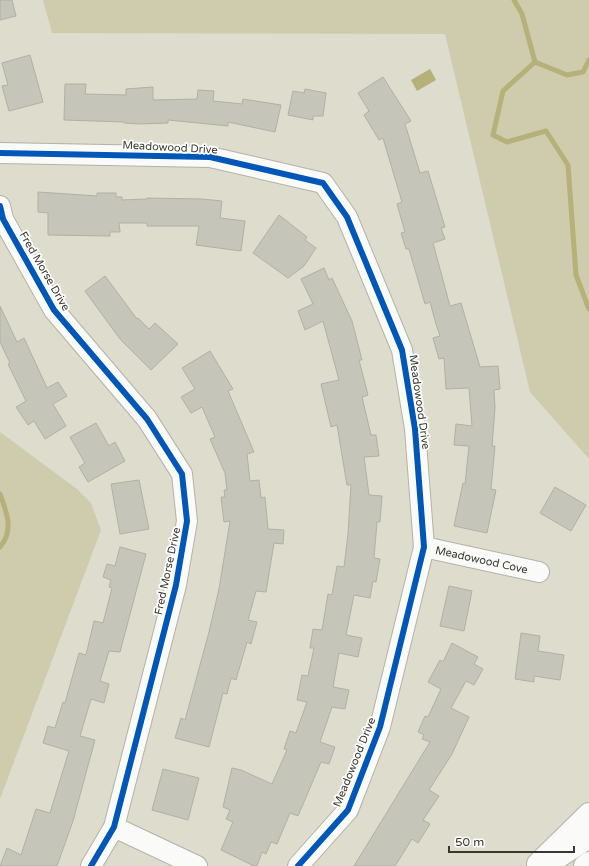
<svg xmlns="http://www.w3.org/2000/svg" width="589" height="866" font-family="'Varela Round',sans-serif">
<rect width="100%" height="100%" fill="#dedccd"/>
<g fill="#cfccad">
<polygon points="43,0 589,0 589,459 530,392 445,34 52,33"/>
<polygon points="0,432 77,489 91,503 101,530 0,799"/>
</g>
<polygon fill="#b6b079" points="430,69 436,80 417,91 411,80"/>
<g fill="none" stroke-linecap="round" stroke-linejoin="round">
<g stroke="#b6b079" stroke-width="5">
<polyline points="514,0 522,14 535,62 503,91 493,135 507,142 546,131 568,165 576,275 589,309"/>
<polyline points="535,62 567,75 583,72 589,60"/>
<path d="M0 494C7 513 14 531 0 547"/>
</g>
</g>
<g fill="#c6c5b9" stroke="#b1b0a4">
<polygon points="0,0 12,0 16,16 0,20"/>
<polygon points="30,55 43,102 9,111 2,86 8,85 2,63"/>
<polygon points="383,77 411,121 405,124 420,173 428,171 445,227 441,228 445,239 433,243 450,306 461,303 480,367 498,366 500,389 494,390 495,408 492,446 495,446 491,489 496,490 487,533 454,526 463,483 465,484 469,446 454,445 456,424 472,426 469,388 446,389 444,358 439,359 433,338 440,336 436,324 430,302 425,304 409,249 406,249 401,233 405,232 397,204 402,202 383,138 379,140 364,115 369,111 358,93"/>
<polygon points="65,84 86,84 85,94 126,95 126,89 153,87 153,100 197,99 198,90 214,91 213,101 242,104 243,99 281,105 275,132 228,122 228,126 168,120 168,123 138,124 124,123 124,122 64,120"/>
<polygon points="305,89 326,93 323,116 313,116 313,120 288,115 293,91 304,93"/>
<polygon points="38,192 97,196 97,193 116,193 116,197 122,197 122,200 147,199 147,198 202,199 222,201 220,218 245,221 241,251 196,245 199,226 147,226 147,223 119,223 120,232 110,232 110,236 48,235 48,213 38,212"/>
<polygon points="279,215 307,237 305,240 316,248 304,266 288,278 253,253"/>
<polygon points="324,268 329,280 332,278 352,321 362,360 359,360 368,395 362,397 371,435 376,435 379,456 364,457 369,495 382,496 380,522 377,522 374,558 380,559 376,582 373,581 370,598 354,595 346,635 362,638 358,657 339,653 333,687 349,690 345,709 332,707 320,742 335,747 329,764 321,762 298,816 290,813 277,844 271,842 266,854 262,852 257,866 254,866 221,850 233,822 226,819 230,810 223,807 232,768 241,770 272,784 287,750 284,749 290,731 296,733 307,702 297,700 302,675 308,676 314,648 310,648 313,629 322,630 328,594 332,595 337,566 344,567 348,534 351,485 347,485 337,425 331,427 321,384 339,380 323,321 305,330 298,311 313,304 301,279"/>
<polygon points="105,276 137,319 138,318 149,329 155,323 178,344 151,370 120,339 85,291"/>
<polygon points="0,306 17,342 24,338 47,388 58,382 67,396 53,404 66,426 45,439 34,421 28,425 16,407 26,401 8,364 10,363 0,342"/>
<polygon points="210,351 233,389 228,391 254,452 247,454 250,481 259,480 261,498 265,497 268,529 284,530 283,544 274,543 266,592 256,591 248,620 257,622 251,644 247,642 236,680 231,678 227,694 223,693 209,747 175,738 181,718 185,720 209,632 219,589 230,521 224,522 221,497 225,497 224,490 227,490 225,473 210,439 215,437 202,407 191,413 181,397 195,389 182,368"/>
<polygon points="96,423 109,446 115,442 125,461 88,482 79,467 85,463 70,437"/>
<polygon points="139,480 149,529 120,534 111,484"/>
<polygon points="555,487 586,505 571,531 540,513"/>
<polygon points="120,547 146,554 120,652 109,651 100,681 109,684 104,703 91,699 80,736 95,740 73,821 57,866 0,866 7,848 21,855 36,809 50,813 69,751 43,743 48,726 55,728 63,702 65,703 79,653 86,655 94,621 103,623 112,588 109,587 111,580 103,577 107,564 115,566"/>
<polygon points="449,586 472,591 464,631 440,626"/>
<polygon points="521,633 540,636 538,651 564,655 560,680 534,676 534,682 515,679"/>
<polygon points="452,643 478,657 474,664 483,669 474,685 466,681 451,708 469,717 452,754 429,790 439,796 423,820 430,824 418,843 412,839 395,866 354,866 430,742 422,739 424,735 418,732 425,716 428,717 441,689 428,682 440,660 443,662"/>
<polygon points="163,769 199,778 188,820 152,810"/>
</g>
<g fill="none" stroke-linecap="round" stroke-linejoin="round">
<g stroke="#b3b2a6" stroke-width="22">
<g id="minor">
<polyline points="0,153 210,157 323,183 347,217 402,350 415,429 424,547 380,727 348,810 298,866"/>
<polyline points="0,206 3,219 54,310 147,419 182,474 187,521 176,585 114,827 91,866"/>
<path id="s1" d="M424 547 539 572"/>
<polyline points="114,827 197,866"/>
</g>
</g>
<g stroke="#b3b2a6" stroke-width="24">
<polyline id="major" points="538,864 589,814"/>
</g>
<g stroke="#b3b2a6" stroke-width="24">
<g id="highway">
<polyline points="544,866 589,837"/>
<polyline points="585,866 589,863"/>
</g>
</g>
<use href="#minor" stroke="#fafaf8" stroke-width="20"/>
<use href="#major" stroke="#fafaf8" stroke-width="22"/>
<use href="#highway" stroke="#fafaf8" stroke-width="22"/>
<g stroke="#fff" stroke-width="8">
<g id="cycleway">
<polyline points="0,153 210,157 323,183 347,217 402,350 415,429 424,547 380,727 348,810 298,866"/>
<polyline points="0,206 3,219 54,310 147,419 182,474 187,521 176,585 114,827 91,866"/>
</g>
</g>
<use href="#cycleway" stroke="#0057b8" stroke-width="6"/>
</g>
<g text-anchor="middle" stroke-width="3.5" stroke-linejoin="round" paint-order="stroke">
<g font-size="11" fill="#39382e" stroke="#fff">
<text transform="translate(170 147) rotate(3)" y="4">Meadowood Drive</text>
<text transform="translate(45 271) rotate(60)" y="4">Fred Morse Drive</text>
<text transform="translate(420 402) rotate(82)" y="4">Meadowood Drive</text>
<text dy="4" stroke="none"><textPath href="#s1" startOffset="59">Meadowood Cove</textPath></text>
<text transform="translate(167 571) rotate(-78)" y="4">Fred Morse Drive</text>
<text transform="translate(354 762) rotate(-68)" y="4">Meadowood Drive</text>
</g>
</g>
<path d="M449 846v6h125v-6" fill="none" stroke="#39382e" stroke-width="2"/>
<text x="455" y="846" font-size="12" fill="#39382e" stroke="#ffffff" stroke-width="3" paint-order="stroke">50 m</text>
</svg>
